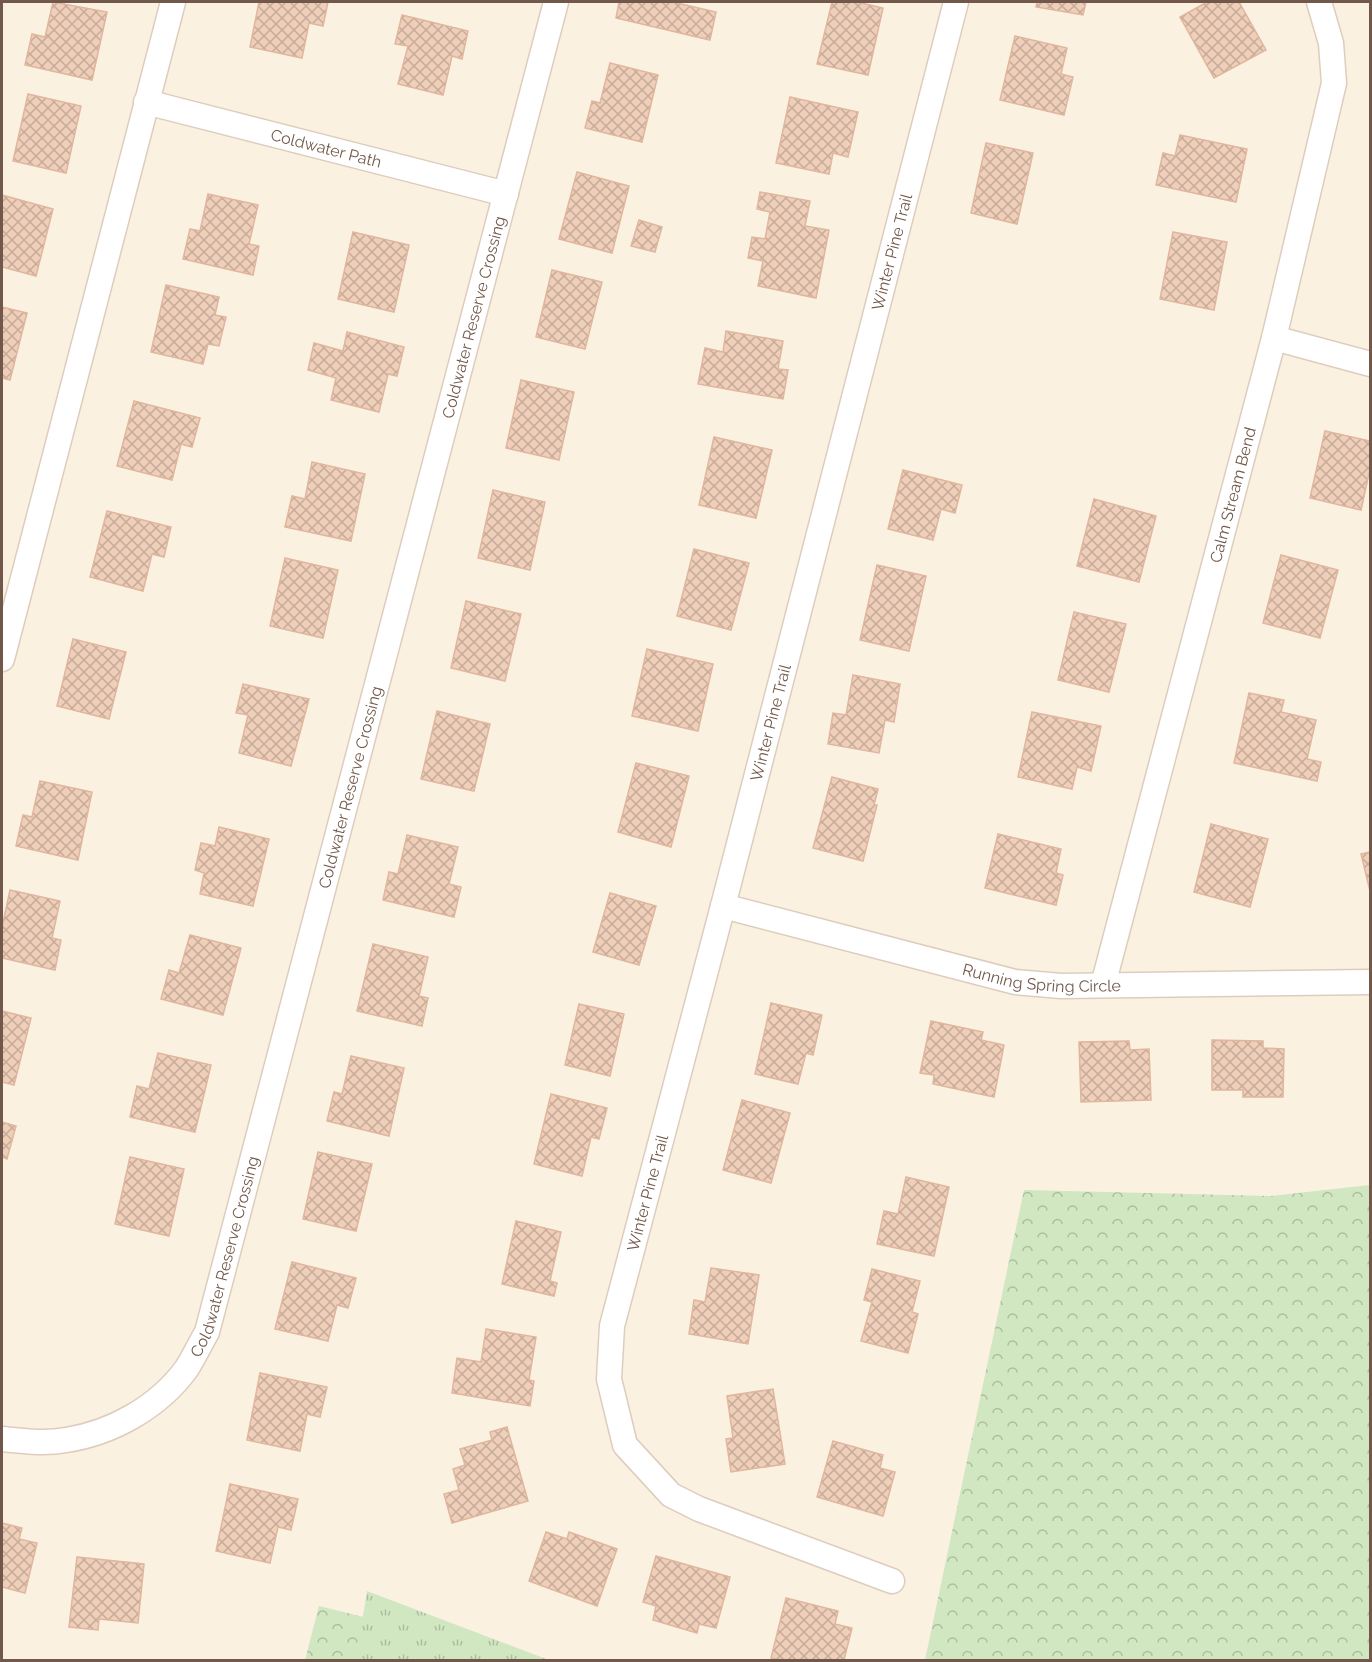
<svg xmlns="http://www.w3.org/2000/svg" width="1372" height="1662" font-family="Raleway,sans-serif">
<defs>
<pattern id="forest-crowns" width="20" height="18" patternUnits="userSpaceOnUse" patternTransform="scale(1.5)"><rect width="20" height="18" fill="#d0e7c1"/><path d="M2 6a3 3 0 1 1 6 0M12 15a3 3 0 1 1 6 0" fill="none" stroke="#adbe9f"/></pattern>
<pattern id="park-tufts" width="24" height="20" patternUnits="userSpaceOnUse" patternTransform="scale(1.5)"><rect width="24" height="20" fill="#d0e7c1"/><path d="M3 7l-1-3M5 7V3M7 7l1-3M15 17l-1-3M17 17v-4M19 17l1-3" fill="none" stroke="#adbe9f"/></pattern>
<pattern id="building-cross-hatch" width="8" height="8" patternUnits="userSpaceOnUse" patternTransform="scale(1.5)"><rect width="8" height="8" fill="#efcfba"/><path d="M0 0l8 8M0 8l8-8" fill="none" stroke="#c6ab99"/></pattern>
</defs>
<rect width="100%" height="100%" fill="#fbf1e1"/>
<g fill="url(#forest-crowns)">
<polygon points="1370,1185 1370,1660 925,1660 1024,1190 1271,1196"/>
<polygon points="319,1606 540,1660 305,1660"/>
</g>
<polygon fill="url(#park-tufts)" points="367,1591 549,1660 356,1660"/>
<g fill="url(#building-cross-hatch)" stroke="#e0b69c" stroke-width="1.5">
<polygon points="53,2 107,12 92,80 25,65 32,34 45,37"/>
<polygon points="259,2 328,2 323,26 309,23 302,58 250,47"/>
<polygon points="619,2 678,2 677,3 716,12 710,40 616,18"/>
<polygon points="832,2 857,2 883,8 868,75 817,64"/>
<polygon points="1037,2 1086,2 1083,15 1036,7"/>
<polygon points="1207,2 1239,2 1266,50 1214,78 1180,17"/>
<polygon points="402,15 468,31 462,59 452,56 443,95 398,84 408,46 395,44"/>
<polygon points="1015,36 1067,48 1061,74 1073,77 1064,115 1000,100"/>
<polygon points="610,63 658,75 642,142 585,128 592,101 600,103"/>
<polygon points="28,94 81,106 66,173 13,161"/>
<polygon points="790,97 858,112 848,157 833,153 829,174 776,163"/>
<polygon points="1180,135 1247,149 1236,202 1156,185 1163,153 1175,156"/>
<polygon points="986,143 1033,153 1017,224 971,213"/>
<polygon points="577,172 629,186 612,253 559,239"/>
<polygon points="760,192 810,201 805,226 829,230 816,298 758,286 763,261 748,258 752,237 765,239 770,212 757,209"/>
<polygon points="208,194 258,205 249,244 259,246 253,275 183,259 190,229 200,231"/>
<polygon points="2,195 53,209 36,276 2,267"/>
<polygon points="639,220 662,227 655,252 631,246"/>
<polygon points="353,232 409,245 394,312 338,299"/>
<polygon points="1173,232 1227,242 1214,310 1160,299"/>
<polygon points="552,270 602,282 585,349 536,337"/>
<polygon points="166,285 219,297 215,315 226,317 219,346 208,344 203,364 151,352"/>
<polygon points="2,307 27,313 10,380 2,378"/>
<polygon points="726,331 783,341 778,369 788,370 783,399 698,384 705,348 723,352"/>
<polygon points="347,332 404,347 397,376 388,374 379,412 331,400 336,378 308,370 314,343 343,351"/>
<polygon points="521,380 574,392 559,460 506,448"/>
<polygon points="134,401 200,418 192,447 181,444 172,480 117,466"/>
<polygon points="1325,431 1370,441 1370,469 1361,510 1310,498"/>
<polygon points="714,437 772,450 756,518 699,505"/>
<polygon points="312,462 365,474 351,541 285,527 292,496 305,499"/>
<polygon points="903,470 962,485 955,513 941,509 933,540 888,529"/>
<polygon points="493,490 545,502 530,570 478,558"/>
<polygon points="1094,499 1156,516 1139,582 1077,566"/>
<polygon points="107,511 171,527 164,557 152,554 143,591 90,577"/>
<polygon points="694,549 749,563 731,630 677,616"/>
<polygon points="1281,555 1338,570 1320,638 1263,623"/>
<polygon points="285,558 338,570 323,638 270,626"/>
<polygon points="877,565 926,576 909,651 860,640"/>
<polygon points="466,601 521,614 505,681 451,668"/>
<polygon points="1074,612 1126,624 1109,692 1058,680"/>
<polygon points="73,639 126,652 109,719 57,706"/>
<polygon points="647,649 713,664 698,731 632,716"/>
<polygon points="853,675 900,684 894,722 885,720 879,753 828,744 833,713 846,715"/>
<polygon points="243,684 309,699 291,766 239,753 248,715 236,713"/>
<polygon points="1249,693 1284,700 1281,712 1316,720 1307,759 1321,762 1317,781 1234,763"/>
<polygon points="437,711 490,724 474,791 421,779"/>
<polygon points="1032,712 1101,726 1091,771 1077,767 1072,789 1018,777"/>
<polygon points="636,763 689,776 671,847 618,832"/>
<polygon points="832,777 878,789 874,805 877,805 863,861 813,848"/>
<polygon points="40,781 92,792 78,860 16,846 23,815 32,817"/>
<polygon points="1211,824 1268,839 1250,907 1194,892"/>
<polygon points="219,827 269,839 253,906 200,894 204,873 195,870 201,843 215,846"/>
<polygon points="998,834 1061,849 1056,873 1063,875 1056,905 985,888"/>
<polygon points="407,835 458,847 449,884 461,887 454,917 383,900 389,872 398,874"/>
<polygon points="1370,852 1370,891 1361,854"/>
<polygon points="10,890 60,901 52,938 61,940 55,970 2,958 2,927"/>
<polygon points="610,893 656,906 639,965 593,952"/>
<polygon points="190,935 241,948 223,1015 161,999 169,970 179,973"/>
<polygon points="373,944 428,957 419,996 428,998 422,1026 357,1011"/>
<polygon points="771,1003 822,1015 813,1055 806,1053 798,1084 755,1074"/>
<polygon points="579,1004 624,1014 610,1076 565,1065"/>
<polygon points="2,1011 31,1018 14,1085 2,1082"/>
<polygon points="931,1021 983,1032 981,1040 1004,1045 994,1097 933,1084 934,1075 920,1073"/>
<polygon points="1212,1040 1263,1041 1263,1048 1284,1049 1283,1097 1243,1097 1243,1090 1212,1090"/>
<polygon points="1129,1041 1130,1050 1149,1049 1151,1100 1081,1102 1079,1042"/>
<polygon points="158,1053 211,1065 195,1132 130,1117 137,1086 149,1089"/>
<polygon points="351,1056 404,1068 389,1136 327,1121 334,1092 342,1094"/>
<polygon points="551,1094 607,1108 599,1139 591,1137 582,1176 534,1164"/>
<polygon points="742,1100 790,1113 771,1183 723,1170"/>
<polygon points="2,1122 16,1126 7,1159 2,1157"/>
<polygon points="318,1152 372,1164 356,1231 303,1219"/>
<polygon points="130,1157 184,1169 169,1236 115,1224"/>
<polygon points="906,1177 949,1187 934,1256 877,1244 884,1211 898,1214"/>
<polygon points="516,1221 561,1232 550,1281 557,1283 554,1296 502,1284"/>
<polygon points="292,1262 356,1278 348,1308 337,1305 328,1341 275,1329"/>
<polygon points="711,1268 759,1275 748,1344 689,1334 694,1300 705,1302"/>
<polygon points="872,1269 920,1281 912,1312 918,1314 908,1353 861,1341 872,1302 864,1300"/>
<polygon points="486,1329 536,1337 529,1380 534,1381 530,1406 452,1393 457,1358 481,1362"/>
<polygon points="260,1373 327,1387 320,1417 307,1414 300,1451 247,1440"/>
<polygon points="773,1389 785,1464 731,1472 726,1439 733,1438 727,1396"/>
<polygon points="507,1427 528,1501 452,1523 444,1494 459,1490 453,1469 465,1465 460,1449 492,1440 490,1432"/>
<polygon points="833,1441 883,1455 880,1468 895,1472 883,1516 817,1497"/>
<polygon points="230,1484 298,1499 291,1530 278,1527 270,1563 216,1551"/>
<polygon points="2,1523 22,1528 19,1539 37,1543 25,1593 2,1587"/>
<polygon points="546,1532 567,1539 569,1532 617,1549 597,1606 529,1581"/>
<polygon points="656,1556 730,1577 716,1628 699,1624 697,1633 653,1620 656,1606 643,1602"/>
<polygon points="77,1557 144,1564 138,1623 99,1619 98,1630 69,1627"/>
<polygon points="786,1598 838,1611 835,1624 852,1628 844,1660 781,1660 771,1658"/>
</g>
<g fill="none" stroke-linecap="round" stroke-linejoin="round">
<g stroke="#decdbe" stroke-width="27">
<g id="street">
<path id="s1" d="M146 102 506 194"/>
<polyline points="1274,338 1370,364"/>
<polyline points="2,659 173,2"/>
<path id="s2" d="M723 906 1015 982 1061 986 1370 982"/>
<path id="s3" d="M1103 985 1274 338 1334 83 1331 43 1319 2"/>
<path id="s4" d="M2 1439C23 1441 45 1444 66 1440 112 1433 159 1407 187 1368 194 1357 200 1344 207 1332L556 2"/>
<path id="s5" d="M892 1581 699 1509 671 1495 625 1445 609 1379 612 1326 723 906 956 2"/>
</g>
</g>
<use href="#street" stroke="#fff" stroke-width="24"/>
</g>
<g text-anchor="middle" stroke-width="4.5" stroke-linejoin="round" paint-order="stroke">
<g font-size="16" fill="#71584a" stroke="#fef5e7">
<text dy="6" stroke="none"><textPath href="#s1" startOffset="186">Coldwater Path</textPath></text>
<text dy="6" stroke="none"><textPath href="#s5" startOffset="1536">Winter Pine Trail</textPath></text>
<text dy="6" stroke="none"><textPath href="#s4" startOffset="1299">Coldwater Reserve Crossing</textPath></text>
<text dy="6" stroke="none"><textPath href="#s3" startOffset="507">Calm Stream Bend</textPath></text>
<text dy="6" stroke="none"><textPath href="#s5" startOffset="1050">Winter Pine Trail</textPath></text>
<text dy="6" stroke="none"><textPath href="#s4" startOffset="813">Coldwater Reserve Crossing</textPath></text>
<text dy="6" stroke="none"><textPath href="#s2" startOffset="328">Running Spring Circle</textPath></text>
<text dy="6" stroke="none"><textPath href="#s5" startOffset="564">Winter Pine Trail</textPath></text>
<text dy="6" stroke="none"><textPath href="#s4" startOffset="327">Coldwater Reserve Crossing</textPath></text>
</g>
</g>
<rect width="1372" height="1662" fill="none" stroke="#71584a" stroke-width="6"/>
</svg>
